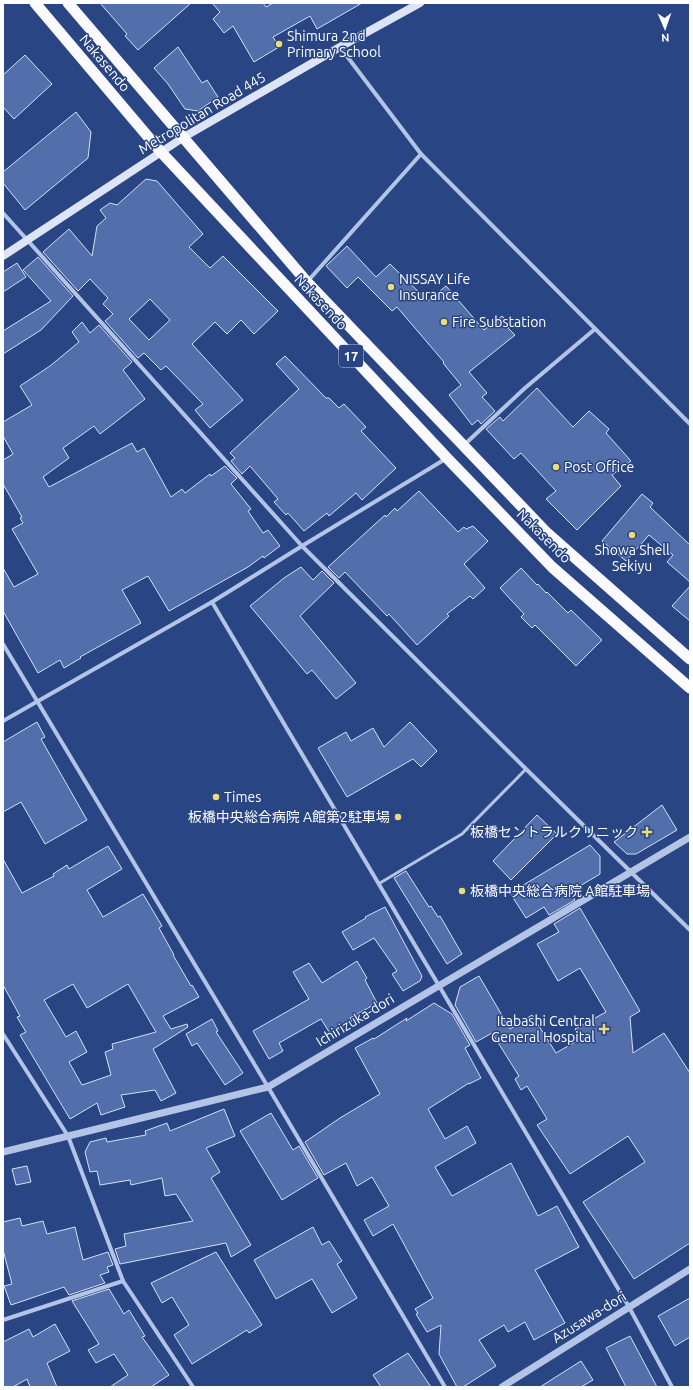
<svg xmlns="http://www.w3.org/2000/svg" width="693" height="1390" font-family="Ubuntu,'Noto Sans JP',sans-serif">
<rect width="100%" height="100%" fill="#294583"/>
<g fill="#526eab" stroke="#d6e0f5" fill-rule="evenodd">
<polygon points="100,3 191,3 138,50 125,36 127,34"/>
<polygon points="212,3 263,3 266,7 273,3 362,3 317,29 310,16 273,37 279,47 254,62 233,26 224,33 213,19 220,12"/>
<polygon points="178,47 202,83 207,80 218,97 198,111 185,109 168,84 154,68"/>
<polygon points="25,55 52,84 14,119 3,107 3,75"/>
<polygon points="76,112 91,132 88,158 25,210 3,183 3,172"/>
<path d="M146 179 157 181 203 234 189 247 210 268 223 256 278 311 254 334 241 320 227 334 215 322 192 344 243 400 210 428 195 410 203 404 166 366 161 370 144 353 138 358 105 321 113 314 103 304 108 298 90 279 78 291 43 252 69 229 92 256 97 226 106 218 100 210 110 203 117 205ZM150 299 170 320 149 340 129 319Z"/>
<polygon points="347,246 376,277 390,264 428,301 446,286 484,330 502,316 511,326 508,328 515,335 469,372 487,393 482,397 495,411 481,424 478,420 472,425 449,395 461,385 443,363 444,362 397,307 392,311 358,277 347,288 326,266"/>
<polygon points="38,257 73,296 41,330 3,354 3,331 51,301 23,270"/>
<polygon points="17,263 26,277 3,292 3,272"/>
<polygon points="82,322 90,333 99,325 132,362 123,370 145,399 100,434 94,426 63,448 69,458 43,477 49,487 132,443 137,452 144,448 171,497 182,489 185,493 210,474 211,476 225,466 237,478 231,484 251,509 248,511 263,533 268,530 280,546 264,558 263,556 248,567 169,611 148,576 122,590 141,623 80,657 81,658 64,668 60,660 38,673 3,611 3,568 14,587 38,574 12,529 23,523 20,518 22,517 3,484 3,460 13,454 3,436 3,422 32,405 20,386 50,366 79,342 72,332"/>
<polygon points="285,356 326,398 329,398 339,408 344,404 366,427 361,431 396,468 362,500 356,493 329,516 327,513 304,531 288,513 286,515 274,502 278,499 250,466 242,474 231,461 235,458 230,453 299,389 276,364"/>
<polygon points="537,388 573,427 589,411 609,429 606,433 631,461 612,475 621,486 577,530 546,499 556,491 521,453 514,459 486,429 500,417 503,421"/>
<polygon points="419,491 458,532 464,527 466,529 473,526 488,541 464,564 485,588 473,599 470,596 447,614 449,616 417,645 389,614 387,616 345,572 339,578 328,567 385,515 386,517 395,508 397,511"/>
<polygon points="642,494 653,503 650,507 690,545 690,582 667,562 673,555 649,535 626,561 602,541"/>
<polygon points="301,567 313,580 322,571 334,583 300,616 356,683 336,699 312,670 307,674 250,606 284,578"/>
<polygon points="521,568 537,585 538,584 546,593 547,592 568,613 571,610 602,640 576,666 535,625 532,628 521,617 524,614 500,588"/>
<polygon points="690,586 690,621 672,606"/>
<polygon points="37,722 45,737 41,739 87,820 45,844 21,802 3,812 3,742"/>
<polygon points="410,722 437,751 421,767 413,759 347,797 318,748 346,732 351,741 373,728 384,747"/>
<polygon points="662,805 677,830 636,854 627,854 614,842"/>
<polygon points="537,815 557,834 511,880 493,861"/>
<polygon points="590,845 600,856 600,874 570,892 575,900 549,915 544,907 526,918 510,893"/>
<path d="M108 846 122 869 87 890 103 917 143 894 162 926 159 928 174 955H173L191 986 192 985 199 997 163 1016 171 1029 187 1024 188 1027 153 1049 176 1093 161 1101 155 1090 121 1095 125 1107 101 1115 97 1103 70 1119 20 1035 26 1032 17 1017 20 1016 3 985V859L22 893 54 876 53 874 67 865 69 869ZM73 984 87 1008 128 984 156 1032 112 1044 113 1049 105 1052 111 1075 82 1085 69 1062 87 1052 76 1031 66 1037 44 1000Z"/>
<polygon points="406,871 429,907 431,906 438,917 440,916 462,954 447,964 394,878"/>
<polygon points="385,907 422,976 420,981 403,991 392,974 397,971 374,938 353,950 342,932 366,918 365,917"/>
<polygon points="580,908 640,1011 630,1017 633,1053 664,1033 690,1073 690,1243 634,1279 583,1202 645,1162 628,1136 570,1174 537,1125 547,1119 527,1086 521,1090 515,1079 519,1076 492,1033 476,1042 455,1005 460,987 479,976 510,1029 532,1015 556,1053 580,1039 575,1029 606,1012 580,968 558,981 537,944 559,932 554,924"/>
<polygon points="357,961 367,978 365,980 377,1003 350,1018 352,1021 331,1035 321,1019 279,1043 283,1051 269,1059 253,1031 309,999 293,972 309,963 322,983"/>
<polygon points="434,1003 452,1014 470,1045 465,1048 481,1078 469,1084 469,1083 428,1109 445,1139 467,1126 476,1143 435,1167 452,1196 511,1163 538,1216 557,1206 579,1247 535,1270 565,1323 534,1340 525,1322 508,1332 504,1325 479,1340 496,1366 463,1387 457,1387 439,1354 441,1325 427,1332 416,1314 418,1313 415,1309 433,1298 393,1224 373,1236 364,1220 389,1206 372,1177 357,1186 346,1163 324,1175 305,1142 340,1118 380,1094 355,1048 373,1038 374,1039 407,1018 406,1021"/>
<polygon points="212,1019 218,1031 216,1032 243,1073 225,1085 197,1043 192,1046 186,1034"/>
<polygon points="224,1109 235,1136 206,1148 220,1172 211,1178 251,1245 231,1257 226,1243 120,1264 115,1249 126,1246 124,1234 193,1221 176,1194 165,1196 162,1178 131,1185 130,1180 100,1185 97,1171 90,1172 85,1152 90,1142 106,1138 107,1142 146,1135 145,1131 167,1123 170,1131"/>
<polygon points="271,1113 293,1150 299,1146 318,1178 282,1200 240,1131"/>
<polygon points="27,1166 31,1182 16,1185 12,1169"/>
<polygon points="20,1218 22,1226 43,1221 47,1234 75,1227 83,1260 108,1252 113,1265 107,1267 109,1272 100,1275 105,1283 69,1295 64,1287 11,1305 4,1286 12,1284 3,1250 3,1222"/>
<polygon points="313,1227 322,1245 329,1241 342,1261 337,1264 357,1298 332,1313 312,1279 276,1299 254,1260"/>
<polygon points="216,1252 262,1325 249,1333 247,1330 192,1364 174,1335 189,1325 172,1297 162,1303 151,1283"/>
<polygon points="109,1289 124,1314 129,1310 145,1336 142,1337 169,1375 151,1387 110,1387 128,1375 114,1354 96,1363 88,1350 99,1344 72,1301"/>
<polygon points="690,1298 690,1337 675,1346 658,1316"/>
<polygon points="55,1324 70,1351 47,1363 57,1387 30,1387 27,1379 13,1387 3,1387 3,1342 29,1329 33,1337"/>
<polygon points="630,1336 657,1387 626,1387 606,1348"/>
<polygon points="408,1353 431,1387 381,1387 373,1375"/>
<polygon points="581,1361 593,1380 581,1387 540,1387"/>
</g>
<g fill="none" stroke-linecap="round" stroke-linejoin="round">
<polyline stroke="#b3c4e7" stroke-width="3" points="380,883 462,834 526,769"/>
<g stroke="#b3c4e7" stroke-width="4">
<polyline points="340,47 421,154 690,424"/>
<polyline points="3,213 302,546 526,769 690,930"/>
<polyline points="307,282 421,154"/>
<polyline points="464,445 525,388 595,329"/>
<polyline points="212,602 629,1307 672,1387"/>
<polyline points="3,644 268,1087 445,1387"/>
<polyline points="3,721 212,602 302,546 447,458"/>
<polyline points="3,1034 68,1136 123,1281 193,1387"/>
<polyline points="3,1320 123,1281"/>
</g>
<g stroke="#b3c4e7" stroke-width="7">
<polyline points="3,1152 268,1087 690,837"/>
<polyline points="502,1387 690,1269"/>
</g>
<polyline stroke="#dce4f6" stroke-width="8" points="3,256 184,137 340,47 420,3"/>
<g stroke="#fafafe" stroke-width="11">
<polyline points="35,3 161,152 447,458 552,567 690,688"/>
<polyline points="68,3 307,282 547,533 690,659"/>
</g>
</g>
<g fill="#eddb7a" stroke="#294583" stroke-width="1.5">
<circle cx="279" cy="44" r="4"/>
<circle cx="391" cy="287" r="4"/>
<circle cx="444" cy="322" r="4"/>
<circle cx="556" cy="467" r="4"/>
<circle cx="632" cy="535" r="4"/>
<circle cx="216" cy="797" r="4"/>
<circle cx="398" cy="817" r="4"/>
<path d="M645 826h4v4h4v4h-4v4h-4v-4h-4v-4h4z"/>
<circle cx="462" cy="891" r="4"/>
<path d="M602 1023h4v4h4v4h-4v4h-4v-4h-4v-4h4z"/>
</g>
<g text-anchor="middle" stroke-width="3" stroke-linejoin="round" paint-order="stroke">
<rect fill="#294583" stroke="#bfc7da" stroke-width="1" x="339" y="345" width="24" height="22" rx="3"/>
<g font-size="13" font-weight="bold" fill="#fff">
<text x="351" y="361">17</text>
</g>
<g font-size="14" fill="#fff" stroke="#294583" text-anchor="start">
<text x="287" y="41">Shimura 2nd<tspan x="287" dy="16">Primary School</tspan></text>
<text x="399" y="284">NISSAY Life<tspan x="399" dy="16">Insurance</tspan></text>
<text x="452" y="327">Fire Substation</text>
<text x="564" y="472">Post Office</text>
<text x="632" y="555" text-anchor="middle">Showa Shell<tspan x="632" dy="16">Sekiyu</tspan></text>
<text x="224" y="802">Times</text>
<text x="390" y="822" text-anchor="end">板橋中央総合病院 A館第2駐車場</text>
<text x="638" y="837" text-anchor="end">板橋セントラルクリニック</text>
<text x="470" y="896">板橋中央総合病院 A館駐車場</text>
<text x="595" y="1026" text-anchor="end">Itabashi Central<tspan x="595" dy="16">General Hospital</tspan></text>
</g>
<g font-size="14" fill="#fff" stroke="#294583">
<text transform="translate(105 63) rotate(50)" y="5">Nakasendo</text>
<text transform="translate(202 113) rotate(-31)" y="5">Metropolitan Road 445</text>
<text transform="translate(321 302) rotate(47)" y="5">Nakasendo</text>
<text transform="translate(544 536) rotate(45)" y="5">Nakasendo</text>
<text transform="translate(355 1020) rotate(-31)" y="5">Ichirizuka-dori</text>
<text transform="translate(589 1317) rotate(-32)" y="5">Azusawa-dori</text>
</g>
</g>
<rect width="693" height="1390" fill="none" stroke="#ffffff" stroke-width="8"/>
<g transform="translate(665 28) rotate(178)" stroke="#294583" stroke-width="3" paint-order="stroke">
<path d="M0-3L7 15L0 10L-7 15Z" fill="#ffffff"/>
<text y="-6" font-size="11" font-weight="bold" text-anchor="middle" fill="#ffffff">N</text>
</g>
</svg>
